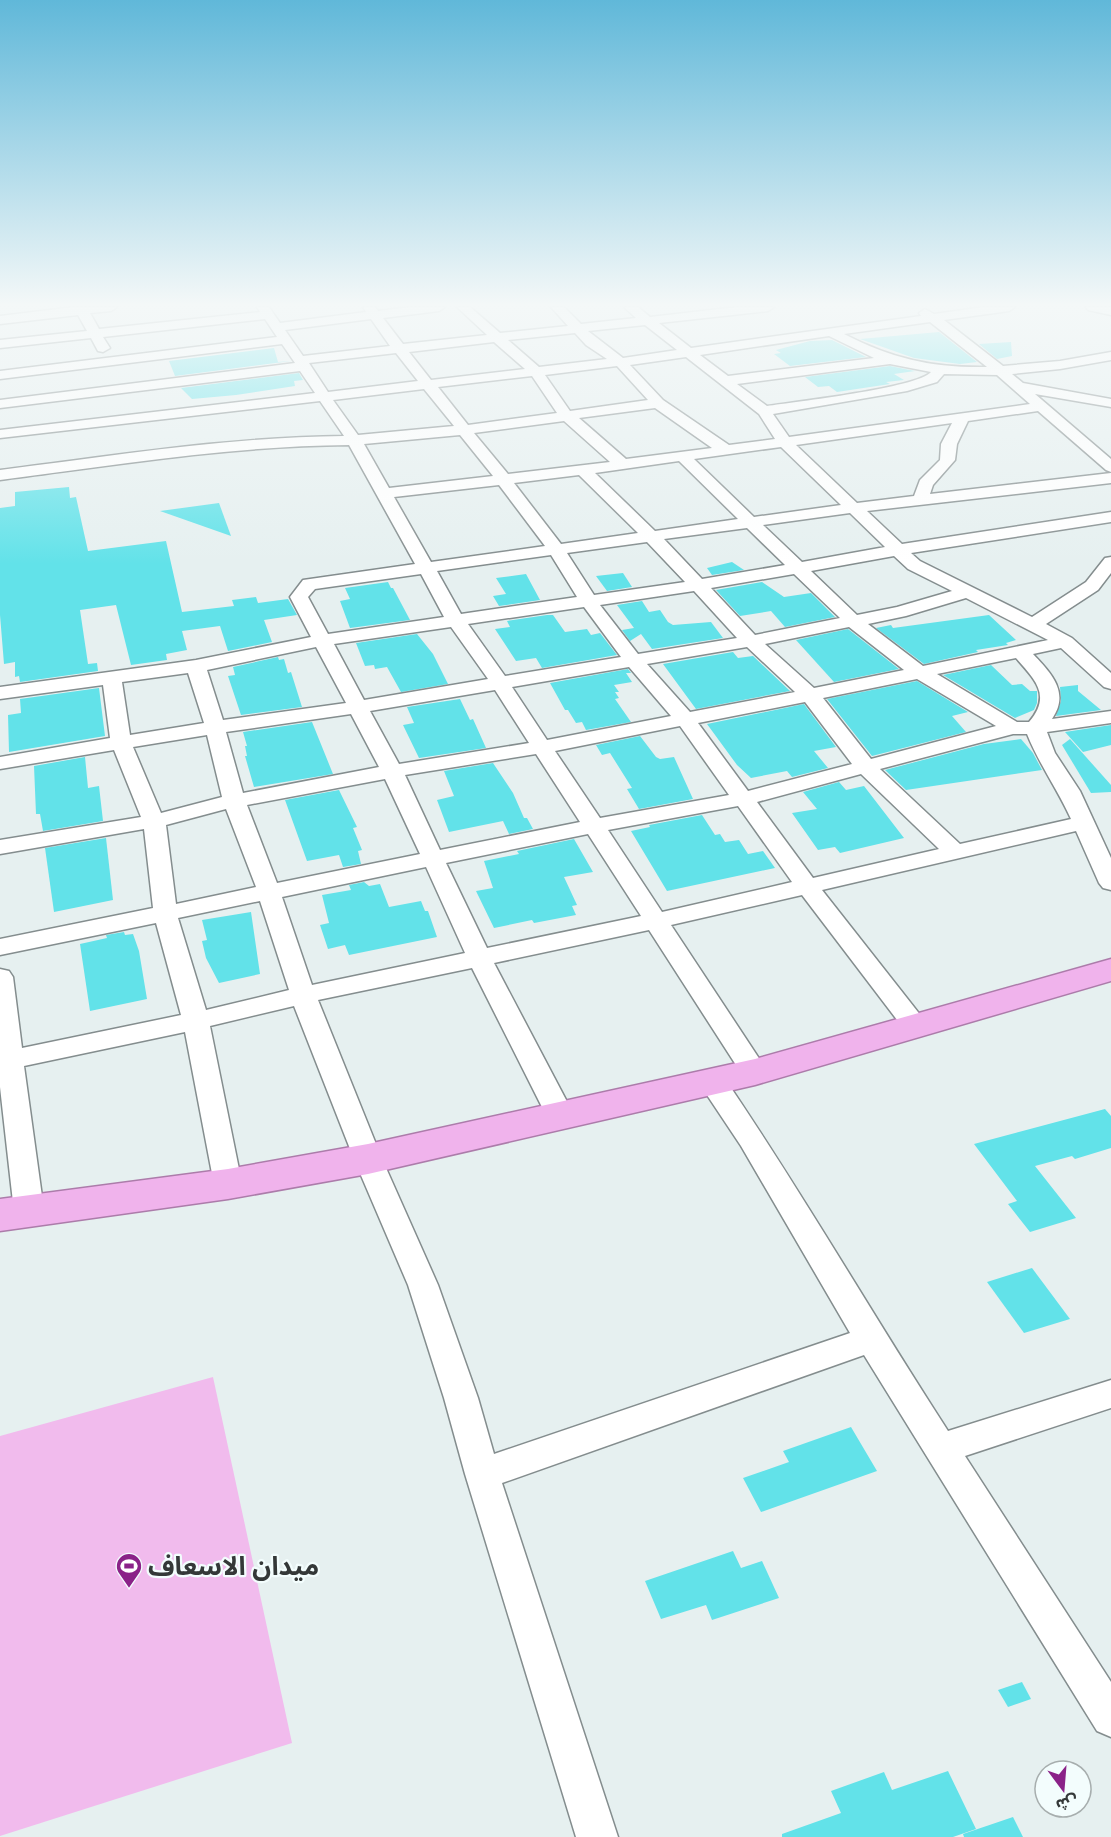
<svg xmlns="http://www.w3.org/2000/svg" width="1111" height="1837" font-family="'Varela Round','Noto Sans Arabic',sans-serif">
<rect width="100%" height="100%" fill="#e6f0f0"/>
<polygon fill="#f1bbed" points="213,1377 292,1743 0,1836 0,1436"/>
<g fill="#62e2e9">
<polygon points="939,332 977,362 960,364 914,358 860,339"/>
<polygon points="832,340 866,357 790,366 774,354 781,353 776,350 810,341"/>
<polygon points="1011,342 1012,356 997,359 979,344"/>
<polygon points="274,348 278,362 291,361 175,376 169,361"/>
<polygon points="890,366 915,371 894,374 904,380 886,382 890,384 837,392 829,386 818,387 805,377"/>
<polygon points="299,373 303,380 294,381 295,386 236,395 192,399 181,388"/>
<polygon points="69,487 70,498 76,497 88,551 166,541 182,612 234,606 232,600 256,597 258,603 288,599 297,615 264,620 272,642 228,651 220,626 182,631 187,650 166,654 167,660 131,665 116,605 80,610 88,664 97,663 98,671 20,682 19,676 15,677 15,662 4,664 0,615 0,508 15,506 15,492"/>
<polygon points="219,503 231,536 160,511"/>
<polygon points="732,562 744,570 712,575 707,568"/>
<polygon points="623,573 632,587 607,591 596,576"/>
<polygon points="526,574 540,600 499,606 493,596 506,594 496,578"/>
<polygon points="388,582 391,588 393,588 410,620 350,628 340,601 350,599 345,588"/>
<polygon points="762,582 784,597 811,593 835,617 785,627 771,611 740,616 716,590"/>
<polygon points="642,601 649,612 660,610 668,622 673,625 711,622 723,638 652,649 641,634 630,641 622,630 634,628 617,605"/>
<polygon points="547,615 553,615 565,632 587,629 591,635 600,633 617,655 542,668 536,658 516,661 495,629 510,627 507,621"/>
<polygon points="989,615 1016,640 1006,643 1008,645 976,650 978,652 924,664 876,628 891,625 893,628"/>
<polygon points="848,629 899,669 834,682 796,640"/>
<polygon points="417,634 433,654 448,684 401,692 387,667 375,669 374,665 365,666 356,643"/>
<polygon points="733,652 738,658 753,656 790,691 696,709 663,664"/>
<polygon points="278,657 279,660 284,659 288,673 291,672 302,707 241,715 228,676 235,675 233,667"/>
<polygon points="991,665 1012,685 1022,684 1030,691 1037,691 1037,703 1034,710 1015,718 943,675"/>
<polygon points="628,669 631,673 626,673 632,682 614,685 619,692 615,692 619,698 615,699 631,722 586,730 582,722 576,723 568,710 565,710 550,683"/>
<polygon points="917,681 968,712 952,716 966,732 872,756 827,699"/>
<polygon points="1078,685 1078,691 1101,710 1056,716 1061,701 1060,687"/>
<polygon points="99,688 105,736 9,752 8,715 21,713 20,699"/>
<polygon points="460,699 470,720 473,719 486,748 419,758 403,725 414,723 407,707"/>
<polygon points="804,704 836,747 814,751 828,768 792,777 787,771 751,778 737,765 707,724"/>
<polygon points="312,722 333,774 254,787 245,756 247,756 245,746 247,746 243,732"/>
<polygon points="1111,725 1111,745 1083,752 1065,732"/>
<polygon points="640,736 656,757 660,759 674,757 693,799 639,809 627,789 632,788 610,753 602,755 596,745"/>
<polygon points="1021,739 1033,753 1042,770 906,790 885,770 984,744"/>
<polygon points="1070,739 1111,785 1111,792 1091,793 1062,745"/>
<polygon points="85,757 88,788 99,786 103,821 43,831 40,814 36,814 34,766"/>
<polygon points="493,763 513,793 524,818 527,818 533,829 509,834 503,821 449,832 437,800 454,796 444,771"/>
<polygon points="839,782 846,790 864,786 904,838 840,853 835,847 818,850 792,813 817,809 803,792"/>
<polygon points="339,790 357,827 353,828 362,850 358,851 361,864 343,867 339,855 307,861 285,800"/>
<polygon points="702,815 715,835 720,834 725,842 739,840 748,854 763,851 775,868 667,891 631,831 650,827 649,825"/>
<polygon points="106,838 113,900 54,912 45,848"/>
<polygon points="574,839 593,872 564,877 577,905 572,906 576,915 534,923 532,920 494,928 476,891 493,888 484,861 519,854 517,851"/>
<polygon points="364,882 369,886 380,884 389,907 421,901 425,911 428,911 437,937 349,955 345,945 328,949 320,925 329,923 322,895 351,890 349,885"/>
<polygon points="251,912 260,974 219,983 206,958 202,941 207,940 202,920"/>
<polygon points="124,932 125,935 133,934 139,951 147,999 90,1011 80,944 107,938 106,935"/>
<polygon points="1105,1109 1111,1116 1111,1148 1075,1159 1072,1156 1035,1166 1076,1218 1030,1232 1008,1204 1017,1201 974,1144"/>
<polygon points="1032,1268 1070,1319 1024,1333 987,1282"/>
<polygon points="851,1427 877,1471 761,1512 743,1478 789,1462 783,1451"/>
<polygon points="733,1551 741,1568 762,1561 779,1598 712,1620 706,1605 661,1619 645,1581"/>
<polygon points="1022,1682 1031,1699 1008,1707 998,1690"/>
<polygon points="948,1771 976,1829 953,1837 782,1837 782,1834 841,1813 831,1791 884,1772 892,1790"/>
<polygon points="1013,1817 1023,1837 964,1837 963,1834"/>
</g>
<g fill="none" stroke-linecap="round" stroke-linejoin="round">
<g stroke="#848d8e" stroke-width="3">
<g id="minor">
<path d="M74 307H117L111 311 90 313 99 329 260 312 257 307H269L280 323 366 312 363 307H375L378 311 410 307H445L439 311 383 318 403 344 487 335 457 307H470L500 333 568 326 551 307H564L581 324 636 318 624 307H638L650 317 737 307H774L768 311 659 323 691 348 921 316 919 313 925 309 934 314 984 307H1015L1009 311 944 320 1003 366 1060 361 1111 352V360L1060 369 1012 374 1023 383 1111 399V407L1035 394 1111 459V472L1106 470 1038 411 968 421 957 444 955 460 933 485 930 494 1111 473V483L867 511 902 544 1111 512V522L911 553 920 561 1032 617 1086 582 1105 558 1111 557V573L1098 590 1046 624 1072 638 1111 673V689L1104 687 1061 648 1033 654C1052 674 1070 693 1052 719L1111 711V723L1047 732 1055 753 1080 791 1111 858V890L1103 888 1099 883 1076 831 822 890 925 1021 929 1027 925 1033 916 1036 907 1033 802 895 671 925 768 1072 765 1079 755 1081 745 1079 649 930 494 963 574 1115 570 1122 560 1125 550 1122 546 1115 472 968 318 1000 382 1159 438 1285 478 1398 494 1454 850 1333 741 1146 699 1083 703 1076 713 1073 723 1076C802 1192 872 1314 948 1431L1111 1380V1408L965 1456 1111 1682V1737L1097 1731 864 1355 502 1483 618 1837H576L465 1474 444 1398 408 1285 354 1159 294 1006 210 1026 242 1184 238 1192 228 1195 218 1192 214 1184 185 1032 24 1066 44 1211 39 1219 29 1222 19 1219 14 1211 0 1087V969L9 971 13 977 22 1048 181 1015 156 923 0 955V939L153 908 144 829 0 854V840L141 817 114 750 0 769V757L110 738 103 685 0 699V687L196 660 311 637 290 597 303 580 415 564 349 445C232 446 116 465 0 480V470C114 456 228 437 344 436L320 401 0 438V430L315 393 300 371 0 408V400L295 363 282 344 0 379V371L277 337 265 319 103 337 110 348 103 352 98 351 91 338 0 348V340L87 331 78 315 0 324V316ZM371 319 390 346 303 356 285 330ZM930 322 987 367C933 368 893 359 844 334ZM645 325 677 350 623 358 588 331ZM575 333 586 345 607 359 539 367 508 340ZM829 336 874 358 728 376 700 355ZM494 342 525 369 431 380 409 352ZM396 353 418 381 328 392 309 363ZM686 357 759 414 775 439 729 445 663 400 630 365ZM890 364 931 372C917 388 794 402 767 406L737 384ZM617 366 648 400 570 411 545 375ZM944 374 997 375 1030 404 789 437 773 414 907 391 937 382ZM532 376 557 413 468 425 438 387ZM424 389 454 426 358 435 333 400ZM655 408 712 448 626 459 579 418ZM564 421 610 462 508 474 474 433ZM952 423 941 444 940 460 920 480 914 496 857 503 796 445ZM460 435 493 476 389 488 364 444ZM781 447 841 505 754 517 694 459ZM679 461 738 519 655 531 595 473ZM579 475 638 533 561 544 514 483ZM499 485 545 546 431 562 394 497ZM850 513 885 547 802 562 763 525ZM747 528 785 565 702 579 664 539ZM647 542 685 582 594 595 567 553ZM551 555 577 597 461 614 437 571ZM894 556 908 569 952 591 897 607 857 615 811 571ZM421 574 444 617 328 634 308 597 315 589ZM794 574 840 618 755 635 711 588ZM694 591 737 638 638 654 600 605ZM966 598 1048 640 923 666 868 624 906 616ZM584 607 621 657 505 676 468 624ZM451 627 488 679 364 700 334 644ZM849 627 904 670 814 688 765 644ZM316 647 346 703 223 720 207 670ZM747 647 795 692 690 712 647 664ZM1016 658C1035 680 1052 695 1029 722H1017L937 674ZM629 667 671 716 547 740 512 687ZM188 673 204 723 130 735 122 682ZM917 679 996 726 871 759 823 698ZM495 690 529 743 399 764 370 711ZM805 702 852 764 748 791 698 723ZM351 714 379 767 243 793 226 732ZM680 726 729 795 600 818 555 751ZM1013 734H1027C1039 764 1058 790 1071 819L960 844 880 769ZM207 735 222 797 161 813 133 747ZM536 754 580 822 440 850 405 775ZM861 774 939 849 813 878 757 802ZM385 779 420 854 277 883 247 805ZM738 806 792 882 662 912 608 830ZM226 809 256 887 176 904 166 825ZM588 834 641 916 487 948 446 863ZM426 867 465 953 312 985 282 897ZM260 901 289 990 206 1010 178 918Z"/>
<polygon points="1086,307 1111,307 1111,315 1088,310"/>
</g>
</g>
<g stroke="#ac7caa" stroke-width="3">
<polygon id="trunk" points="1111,959 1111,981 755,1085 368,1174 228,1199 0,1231 0,1199 228,1169 368,1144 755,1059"/>
</g>
<use href="#minor" fill="#fff" fill-rule="evenodd"/>
<use href="#trunk" fill="#f0b3ec" fill-rule="evenodd"/>
</g>
<linearGradient id="sky" x2="0" y2="1"><stop stop-color="#60b8d9"/><stop offset="0.54" stop-color="#f4f8f8"/><stop offset="1" stop-color="#f4f8f8" stop-opacity="0"/></linearGradient>
<rect width="1111" height="564" fill="url(#sky)"/>
<defs>
<g id="stadium-pin" transform="scale(1.35)"><path d="M0 17L-7.5 6A9.5 9.5 0 1 1 7.5 6Z" fill="#8a2288" stroke="#f3fdfd"/><path d="M0-5a6.5 5 0 1 0 0 10a6.5 5 0 1 0 0-10ZM-3.5-1.8h7v3.6h-7Z" fill="#fff"/></g>
</defs>
<g fill-rule="evenodd">
<use href="#stadium-pin" x="129" y="1566"/>
</g>
<g text-anchor="middle" stroke-width="4.5" stroke-linejoin="round" paint-order="stroke">
<g font-size="26" font-weight="bold" fill="#343838" stroke="#f3fdfd" text-anchor="start">
<text x="148" y="1575">ميدان الاسعاف</text>
</g>
</g>
<g transform="translate(1063 1789) rotate(164)"><circle r="28" fill="#f3fdfd" stroke="#a7aeae" stroke-width="1.5"/>
<path d="M0-4.5L10 22L0 15L-10 22Z" fill="#8a2288"/>
<text y="-9" font-size="16" font-weight="bold" text-anchor="middle" fill="#343838">ش</text>
</g>
</svg>
